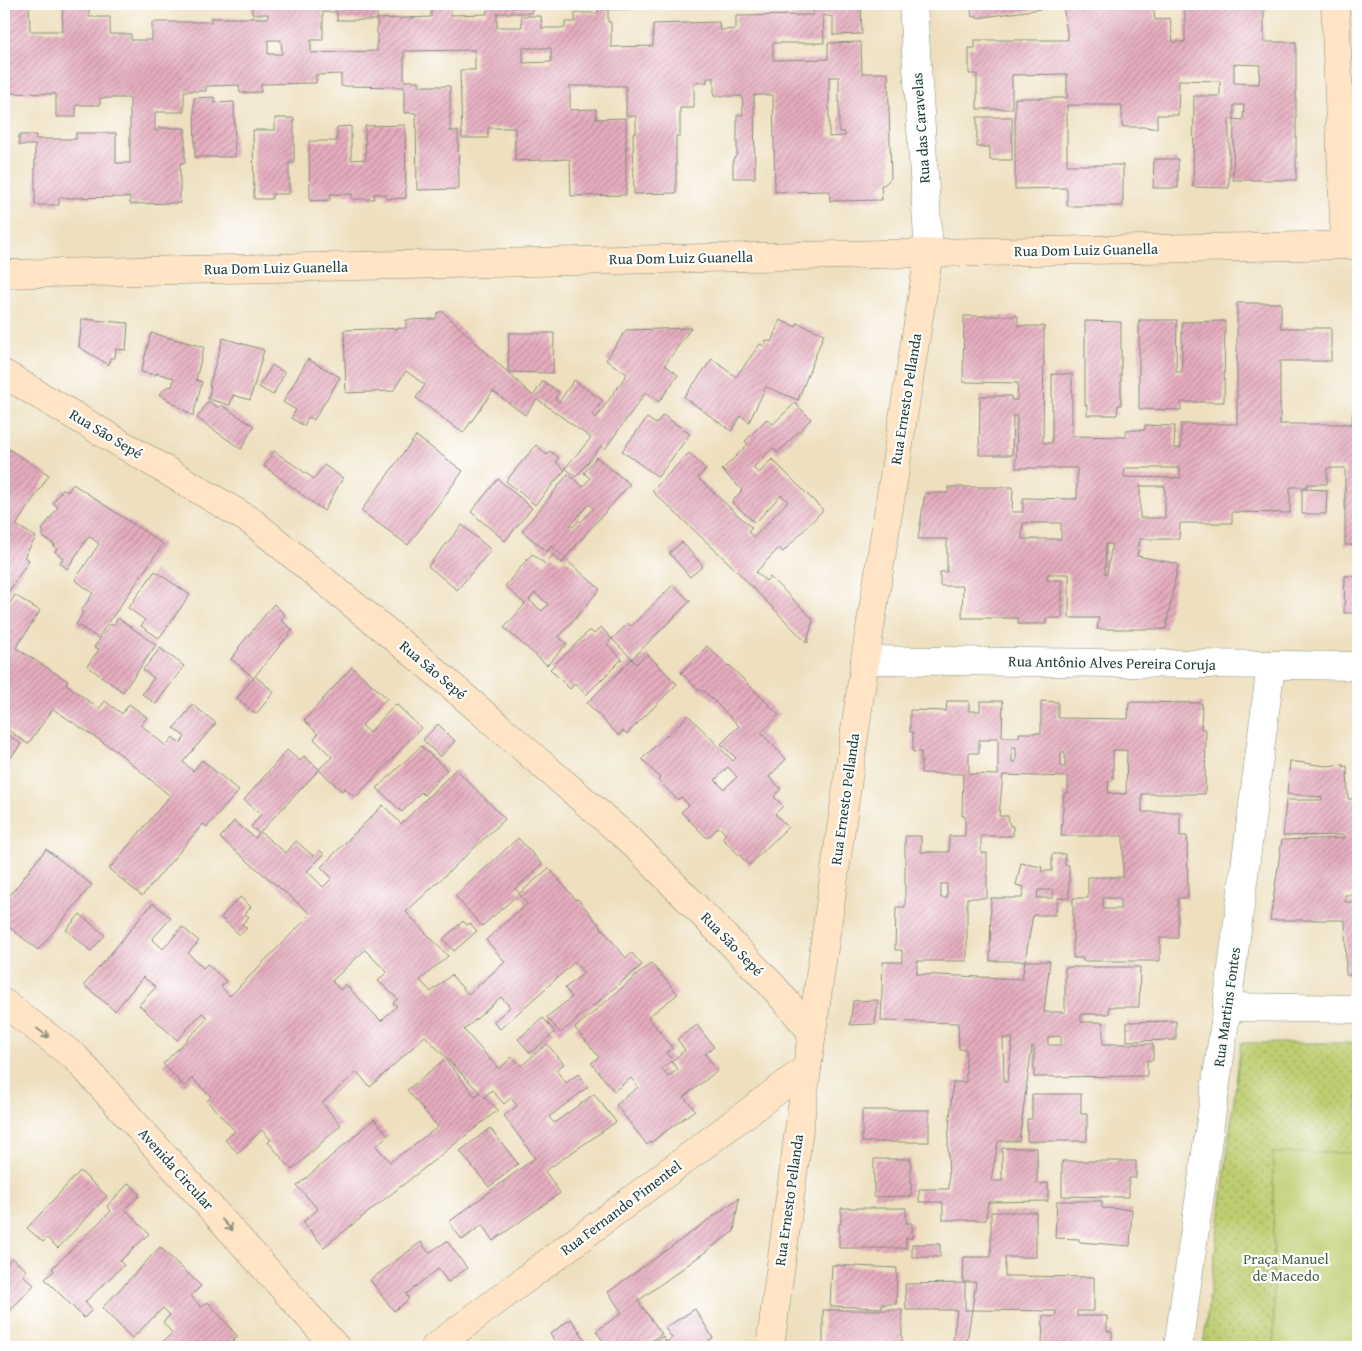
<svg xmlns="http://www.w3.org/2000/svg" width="1362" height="1351" font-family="'Gentium Book Plus',serif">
<defs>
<pattern id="grass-dots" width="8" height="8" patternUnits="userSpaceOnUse" patternTransform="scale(1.25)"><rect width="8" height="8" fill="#becd6f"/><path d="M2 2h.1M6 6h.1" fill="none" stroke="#9aa85c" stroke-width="1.8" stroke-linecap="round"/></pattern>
<pattern id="building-hatch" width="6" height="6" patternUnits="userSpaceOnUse" patternTransform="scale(1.25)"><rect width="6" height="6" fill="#e6adbf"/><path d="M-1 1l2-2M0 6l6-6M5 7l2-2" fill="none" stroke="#ba8e9c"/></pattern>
</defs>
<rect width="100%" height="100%" fill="#fff"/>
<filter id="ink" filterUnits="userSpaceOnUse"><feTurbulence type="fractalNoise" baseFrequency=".02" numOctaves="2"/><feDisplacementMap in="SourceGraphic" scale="10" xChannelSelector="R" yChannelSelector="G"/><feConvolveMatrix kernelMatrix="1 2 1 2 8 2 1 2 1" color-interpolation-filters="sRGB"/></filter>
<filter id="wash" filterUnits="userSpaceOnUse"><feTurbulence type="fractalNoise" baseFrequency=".0096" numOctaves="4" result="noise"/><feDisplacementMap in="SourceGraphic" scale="20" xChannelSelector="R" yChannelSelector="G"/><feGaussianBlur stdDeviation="1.12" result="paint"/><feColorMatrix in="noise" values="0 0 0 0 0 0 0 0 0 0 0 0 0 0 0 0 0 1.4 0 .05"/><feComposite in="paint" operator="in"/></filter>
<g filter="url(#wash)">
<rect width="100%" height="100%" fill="#eee0bf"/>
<polygon fill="url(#grass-dots)" stroke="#6e8552" points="1241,1043 1358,1043 1358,1347 1203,1347"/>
<polygon fill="#becd6f" stroke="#6e8552" points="1273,1153 1358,1153 1358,1347 1274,1347"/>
<g id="blocks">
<g fill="url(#building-hatch)" fill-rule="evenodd">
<path d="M4 4H29L30 31H63L62 4H89V17H110V34H131V40H152V22H211V18H268V14H252V4H377V19L431 17V4H451V15L487 14 486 4H532V13H497V27H522L521 16H541L542 28H565V22H575V13H598V4H628L629 9H608V22H611V47L653 46V24L719 22 720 30 736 29V16L813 15V4H861L862 34 833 35V17L823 15 824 43H773V60L828 59V43L861 42 862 73H888L891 178 884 185H881L882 200 830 201V191L775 192 773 95H754L755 178H733V159L737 155V115H743L742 96H714V78H707V82L694 83V108H680V136H676V193L634 194 633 133H636V116H626V86H570V110L596 109V119L626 118V195L571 196 570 159 515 161V128H488V138H462L460 70H475V50L404 51V81H419V86H450V131H458L459 189 417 190 416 113H404V87L341 86V74L316 75V83L261 84V92L240 93 239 85 206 86V91H184V112H155V131H158V128H185V163H180V203L130 204V197L59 198V205H35V145H19V135H36V139H76V133H116V163H130V98H100V105H76V117H56V94L4 93ZM323 12H337V20H377V51L311 53V40H323ZM268 40H281L282 54H268ZM523 48H551V62L523 63ZM829 77H839V132H845V136L829 137Z"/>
<polygon points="754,4 784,4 784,7 754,8"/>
<polygon points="970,4 1040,4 1040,9 977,18 977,16 972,17"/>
<path d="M1063 4H1153L1155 20 1170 18 1173 42H1185V4H1264V42H1296V180H1233L1234 119H1229V188L1193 187 1194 96H1220V81L1179 80 1178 115H1157V128H1149V127H1122V105H1067V165H1123V206H1067V188L1015 189V98H1067V74L1012 75V109H977V74H969V48H975V40H1068ZM1234 64 1260 65 1259 84 1234 83ZM1234 105H1244L1243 120 1234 119Z"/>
<polygon points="214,97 214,103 234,102 235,157 195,157 194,98"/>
<polygon points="977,117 1012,117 1012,160 990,160 990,147 977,147"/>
<polygon points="275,118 294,118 294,163 289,163 289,194 272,194 272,199 254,199 253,130 275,130"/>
<polygon points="405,125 406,198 386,199 386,194 374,194 374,199 352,199 352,194 330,194 330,200 310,201 309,141 337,141 337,127 351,126 351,160 366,159 365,126"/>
<polygon points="4,128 7,128 7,205 4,206"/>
<polygon points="1154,159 1178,159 1178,188 1153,188"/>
<path d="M1237 303H1281V328H1331V361H1280V424H1352L1353 412H1358V545H1345V468H1327V484H1307V487H1290V513L1232 512V523H1180L1179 539H1140L1137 556 1178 564 1166 629H1097L1099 618H1069V574H1047V580H1062V618H1046V624H1018V618H962L963 586H940V572H947V539H918L925 493H948V487H1013L1012 512H1023V498L1077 499V468H1016L1017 416 1013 415 1012 455H979L980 396H1011V400H1017L1018 383 963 382 964 316H1018V326H1044L1043 443H1052V374H1072V436L1126 437V430H1145V425L1175 426 1174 448H1181V424H1237ZM1125 468H1180V478L1124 477ZM1140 486H1165V518H1140ZM1023 523H1061V539H1022ZM1106 544H1112L1107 574H1105Z"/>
<polygon points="439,312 443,312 533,396 543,381 559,392 555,398 559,402 574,380 603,401 592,415 596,418 627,374 606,360 626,330 691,328 665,365 678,375 659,402 646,392 605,449 601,446 576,477 565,468 591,438 537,399 525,415 493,391 463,433 416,398 425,385 406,371 393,391 346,393 344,330 406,328 406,320 435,319"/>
<polygon points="82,319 128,323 126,350 116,349 115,358 110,358 109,365 79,347"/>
<polygon points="780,320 796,327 797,323 824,334 798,400 766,387 749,422 741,416 731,431 684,397 712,359 736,377 760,344 764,346 766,340 771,342"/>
<polygon points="1139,320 1177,320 1176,372 1182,372 1182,322 1225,321 1224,402 1181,402 1181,410 1139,409"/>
<polygon points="1085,321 1121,322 1121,405 1118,405 1117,415 1087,415 1087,405 1085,405"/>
<polygon points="151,333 204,347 196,380 202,382 193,416 159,394 168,386 172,387 174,378 156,373 156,375 141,372"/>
<polygon points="509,333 554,333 553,373 508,372"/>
<polygon points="223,338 264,350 250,400 233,395 230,405 208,399 211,387 209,386"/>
<polygon points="308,359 340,377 314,420 308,417 304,426 291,418 296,410 283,402"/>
<polygon points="272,365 285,373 273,395 259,387"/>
<polygon points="208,401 219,408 221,405 254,426 241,449 197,418"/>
<polygon points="795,403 811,419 778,453 773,448 753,468 759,473 772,459 823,510 783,552 779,548 756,572 766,581 770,577 813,619 807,643 729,563 652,491 689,453 706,469 698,478 752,528 748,532 754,537 788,501 781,495 755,523 732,502 742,490 722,470 748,444 745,441 767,419 773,424"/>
<polygon points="663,415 690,434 658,477 622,451 647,418 656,424"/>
<polygon points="416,436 463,471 408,545 361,511"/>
<polygon points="536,445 547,455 550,451 559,458 556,462 565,470 535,505 506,481"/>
<polygon points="4,446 49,475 16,525 36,537 24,557 29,560 4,599"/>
<polygon points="274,451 314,479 324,465 343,478 324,511 264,466"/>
<path d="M596 457 630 484 565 558 551 546 547 552 522 531 568 474 583 487 590 478 584 473ZM589 504 593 508 581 522 579 520 573 527 570 525Z"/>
<polygon points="498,479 532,508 505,541 471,512"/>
<polygon points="73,484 163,544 98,638 76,624 83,613 81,611 93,593 75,580 99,544 89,536 67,569 60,563 63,558 55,552 57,548 53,546 55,545 42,536 44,532 42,530 58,507 53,503 63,489 68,492"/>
<polygon points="1302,489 1327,490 1326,514 1302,514"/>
<polygon points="462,525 491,550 457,590 428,566"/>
<polygon points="682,542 703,566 690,577 669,553"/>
<path d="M532 554 545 564 553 555 562 563 565 559 600 589 559 637 567 644 547 665 504 628 525 604 505 586ZM535 593 548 604 542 611 529 600Z"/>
<polygon points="155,571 190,595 159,638 141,626 145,620 128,608"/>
<polygon points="1345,576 1358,576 1358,613 1344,613"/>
<polygon points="673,585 690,601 632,659 636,664 647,654 677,684 627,734 623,731 619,736 587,703 632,659 612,639 628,623 631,626"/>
<polygon points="15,595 40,611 16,648 68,681 66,684 99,709 105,701 122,714 129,704 147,717 141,725 166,746 173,737 180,744 185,737 174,728 193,705 216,723 183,762 193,771 202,760 239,791 207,827 203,824 142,896 109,869 170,796 119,753 53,709 28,744 4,727 4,612"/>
<polygon points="274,604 285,615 281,620 293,630 255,676 274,692 256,714 237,698 254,678 231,659 239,649 238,648"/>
<polygon points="118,618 156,645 123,692 87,666 99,649 94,647 111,624 113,626"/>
<polygon points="601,627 612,639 607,644 622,659 586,695 575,683 570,689 550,669 590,630 594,634"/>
<path d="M707 646 728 666 729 665 779 715 761 733 786 759 769 777 781 789 774 797 783 806 775 814 788 827 749 865 722 838 726 834 719 827 707 838 681 812 689 805 681 797 678 800 658 780 660 778 642 759 688 715 733 761 736 758 721 744 739 726 703 690 701 692 681 673ZM728 767 737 777 724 789 715 780Z"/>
<polygon points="160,648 184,666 156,704 142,694 154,678 143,670"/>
<path d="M352 667 387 698 362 725 369 733 396 704 421 728 355 798 345 788 342 791 319 770 260 832 286 853 296 841 313 856 319 850 324 854 307 871 323 887 332 878 321 867 383 805 401 824 456 769 505 819 406 912 448 956 420 980 431 992 451 975 468 994 505 962 486 940 527 903 519 894 482 926 455 896 518 838 542 864 515 889 520 893 549 868 576 900 578 899 626 958 632 953 642 965 560 1033 547 1017 572 997 565 988 584 973 575 962 500 1029 493 1022 510 1007 501 997 464 1030 499 1069 512 1057 521 1066 547 1044 564 1064 556 1070 566 1083 578 1074 588 1087 549 1117 554 1123 594 1094 616 1122 545 1171 560 1193 493 1241 482 1225 462 1240 449 1222 535 1158 504 1116 517 1106 511 1098 504 1104 492 1090 484 1097 498 1110 324 1247 303 1222 318 1209 297 1186 374 1119 388 1135 376 1146 390 1162 438 1127 407 1090 445 1059 475 1096 480 1093 425 1036 370 1087 357 1072 322 1103 341 1125 292 1170 268 1142 271 1140 262 1130 238 1153 225 1140 235 1131 207 1101 211 1097 192 1078 184 1086 163 1064 208 1018 202 1013 177 1040 139 1005 156 987 143 977 115 1011 84 985 153 903 171 918 152 939 163 949 182 927 199 941 188 953 203 968 207 964 226 981 221 987 230 996 311 914 220 838 234 821 255 838 259 833 251 827 261 814 244 800 287 750 300 761 304 756 319 769 332 757 314 739 318 734 304 720ZM365 950 387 972 378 981 398 999 393 1003 397 1006 381 1021 345 984 340 990 332 981Z"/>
<path d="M947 701H969V711H980V701H1003L1002 737H1019V733H1041V701L1058 702V718L1128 719 1129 702 1202 703 1201 729H1206L1205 794H1142V812H1180V836H1187L1188 898H1178V938H1160V961H1083V958H1073V898H1088V877H1123V836H1061L1064 793H1068V777L1003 775 999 816H1008L1010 826H1013V836H981V853H987V898H967V961H917V974L1022 979 1025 961H1050L1044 1012H1065V967H1140L1139 1007H1109V1014H1081V1022H1103V1044H1153V1060H1147V1076L1034 1077V1047L1032 1046 1019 1141H998L991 1181H1002V1148H1037V1184L1048 1183V1201L988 1202 986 1220H943V1202H919V1189H949L948 1142 953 1082H966V1049H959L958 1023 881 1021 883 962H902V950H895L896 907H905V836H921V852H949V836H965V816H962L963 774 921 773V752H913V732H910V710L946 711ZM990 738H998V775L969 774V753H979V740H990ZM1012 747H1016V762H1012ZM1113 750H1127L1126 794 1108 793 1109 781H1113ZM1061 752H1065V767H1061ZM941 884H947V898H941ZM1103 898H1120V909H1103ZM1061 1036V1045H1048V1037ZM1003 1038H1013L1007 1082H1004Z"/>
<polygon points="438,724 455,741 440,757 423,740"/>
<polygon points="4,732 21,744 6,764 9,767 4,775"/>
<polygon points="421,746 447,770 424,795 421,792 402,812 377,788"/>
<polygon points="1290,761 1326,766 1343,764 1343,767 1347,766 1348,799 1358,799 1358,875 1353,875 1353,895 1345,895 1345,902 1358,902 1358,975 1346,975 1345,920 1270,920 1282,840 1345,838 1345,835 1283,836 1286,800 1322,800 1322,797 1287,794"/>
<polygon points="46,849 92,885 38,950 4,923 4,903"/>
<path d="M1052 854H1065V865H1069V898H1058L1055 915H1033L1025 961H990L991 898H1022L1024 887 1016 885 1021 863 1042 867 1041 871H1052ZM1038 890H1053V898H1037Z"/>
<polygon points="240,897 251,907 245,914 249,917 242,924 247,928 240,935 221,918"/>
<polygon points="80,914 105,935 91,951 66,930"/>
<polygon points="463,921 467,925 470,923 477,931 454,951 443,939"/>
<path d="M651 963 678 994 648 1017 673 1049 667 1053 673 1060 685 1050 677 1039 697 1025 714 1047 705 1054 717 1071 684 1097 695 1110 647 1145 616 1105 638 1087 631 1078 614 1091 591 1063 599 1057 575 1028ZM671 1061 678 1069 668 1077 662 1069Z"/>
<polygon points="878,1000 875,1024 850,1025 853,1001"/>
<polygon points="543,1018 555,1032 530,1053 518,1039"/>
<polygon points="1176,1021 1176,1040 1127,1041 1127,1022"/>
<polygon points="1032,1094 1081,1094 1081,1114 1087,1114 1087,1141 1027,1141 1027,1119 1032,1119"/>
<rect x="862" y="1110" width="67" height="32"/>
<polygon points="490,1128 518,1164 489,1187 460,1151"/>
<polygon points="874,1159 911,1159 911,1196 874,1197"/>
<polygon points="1062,1161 1136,1161 1136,1178 1129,1178 1129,1197 1062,1196"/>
<polygon points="80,1171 107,1196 58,1248 47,1238 43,1242 27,1228"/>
<polygon points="129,1183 140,1195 125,1209 149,1234 120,1261 124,1265 85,1302 92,1310 84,1318 45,1279 54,1271 52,1268 111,1211 107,1206"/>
<polygon points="739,1198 734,1231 638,1301 662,1334 648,1343 649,1345 663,1336 666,1342 672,1338 665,1328 695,1309 713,1338 699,1347 607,1347 596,1331 622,1313 608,1292"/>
<polygon points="1057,1201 1102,1201 1102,1208 1132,1209 1130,1246 1079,1242 1079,1239 1055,1238"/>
<polygon points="841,1208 906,1208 906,1223 912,1223 912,1238 906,1238 906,1248 839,1248 839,1224 841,1224"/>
<polygon points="991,1212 1036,1212 1036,1257 1005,1257 1005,1276 1094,1277 1094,1311 1077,1311 1077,1316 1107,1316 1107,1331 1112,1332 1112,1347 1042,1347 1043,1316 1056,1317 1056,1311 972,1310 966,1347 952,1347 957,1310 906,1310 905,1284 965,1283 965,1310 972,1310 976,1282 963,1282 964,1257 991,1257"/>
<polygon points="447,1241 467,1268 448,1282 438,1269 406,1294 409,1299 394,1311 370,1280 421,1242 429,1253"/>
<rect x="912" y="1244" width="28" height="13"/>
<polygon points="160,1247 201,1286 191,1296 201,1307 208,1302 238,1337 233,1340 239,1347 157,1347 172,1333 163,1322 170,1315 163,1308 132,1338 102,1308"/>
<polygon points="12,1258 27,1271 23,1275 34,1285 4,1317 4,1267"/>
<polygon points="832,1265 897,1268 896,1304 882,1304 882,1308 830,1306"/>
<rect x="823" y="1310" width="79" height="37"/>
<polygon points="571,1319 590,1347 559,1347 550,1334"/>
</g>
</g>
</g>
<g filter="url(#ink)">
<use href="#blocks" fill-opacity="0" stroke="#868e7a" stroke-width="1"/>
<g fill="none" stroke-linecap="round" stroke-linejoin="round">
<g stroke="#868e7a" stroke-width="29">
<g id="street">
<polyline points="913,4 929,253"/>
<polyline points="865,660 1358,666"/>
<polyline points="1227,1007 1358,1009"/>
<polyline points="1178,1347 1227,1007 1271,665"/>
</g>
</g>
<g stroke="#868e7a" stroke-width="29">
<g id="secondary">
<polyline points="1335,4 1345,245"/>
<polyline points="4,274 929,253 1358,245"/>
<polyline points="4,374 251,521 424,662 634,844 771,984 812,1032"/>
<polyline points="4,1003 76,1058 336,1347"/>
<polyline points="435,1347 807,1068"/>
<polyline points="770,1347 812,1032 865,660 929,253"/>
</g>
</g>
<use href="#street" stroke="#fff" stroke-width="28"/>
<use href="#secondary" stroke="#ffe4c6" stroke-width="28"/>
</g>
<defs><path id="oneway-shaft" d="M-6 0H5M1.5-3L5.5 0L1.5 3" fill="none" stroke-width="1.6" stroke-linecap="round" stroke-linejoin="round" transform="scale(1.25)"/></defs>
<g stroke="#8f907d">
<use href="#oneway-shaft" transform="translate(43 1033) rotate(37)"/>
<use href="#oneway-shaft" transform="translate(227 1225) rotate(48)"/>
</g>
</g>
<g text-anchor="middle" stroke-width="4.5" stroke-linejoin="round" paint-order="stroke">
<g font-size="15" fill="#1f3d34" stroke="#fff">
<text transform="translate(921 128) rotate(-94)" y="5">Rua das Caravelas</text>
<text transform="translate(1086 250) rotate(-1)" y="5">Rua Dom Luiz Guanella</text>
<text transform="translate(681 258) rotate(-1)" y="5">Rua Dom Luiz Guanella</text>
<text transform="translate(276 268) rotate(-1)" y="5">Rua Dom Luiz Guanella</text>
<text transform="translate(906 399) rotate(-81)" y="5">Rua Ernesto Pellanda</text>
<text transform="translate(106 434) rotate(31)" y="5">Rua São Sepé</text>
<text transform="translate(1112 663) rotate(1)" y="5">Rua Antônio Alves Pereira Coruja</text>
<text transform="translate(433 670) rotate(40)" y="5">Rua São Sepé</text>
<text transform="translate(845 799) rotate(-82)" y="5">Rua Ernesto Pellanda</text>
<text transform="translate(732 944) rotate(46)" y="5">Rua São Sepé</text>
<text transform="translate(1227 1007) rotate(-82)" y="5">Rua Martins Fontes</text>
<text transform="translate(176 1169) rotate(48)" y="5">Avenida Circular</text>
<text transform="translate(789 1200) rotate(-82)" y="5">Rua Ernesto Pellanda</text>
<text transform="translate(621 1208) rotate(-37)" y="5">Rua Fernando Pimentel</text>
</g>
<g font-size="15" fill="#476143" stroke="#fff">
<text x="1286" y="1264">Praça Manuel<tspan x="1286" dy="17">de Macedo</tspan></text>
</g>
</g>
<rect width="1362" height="1351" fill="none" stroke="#fff" stroke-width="20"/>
</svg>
